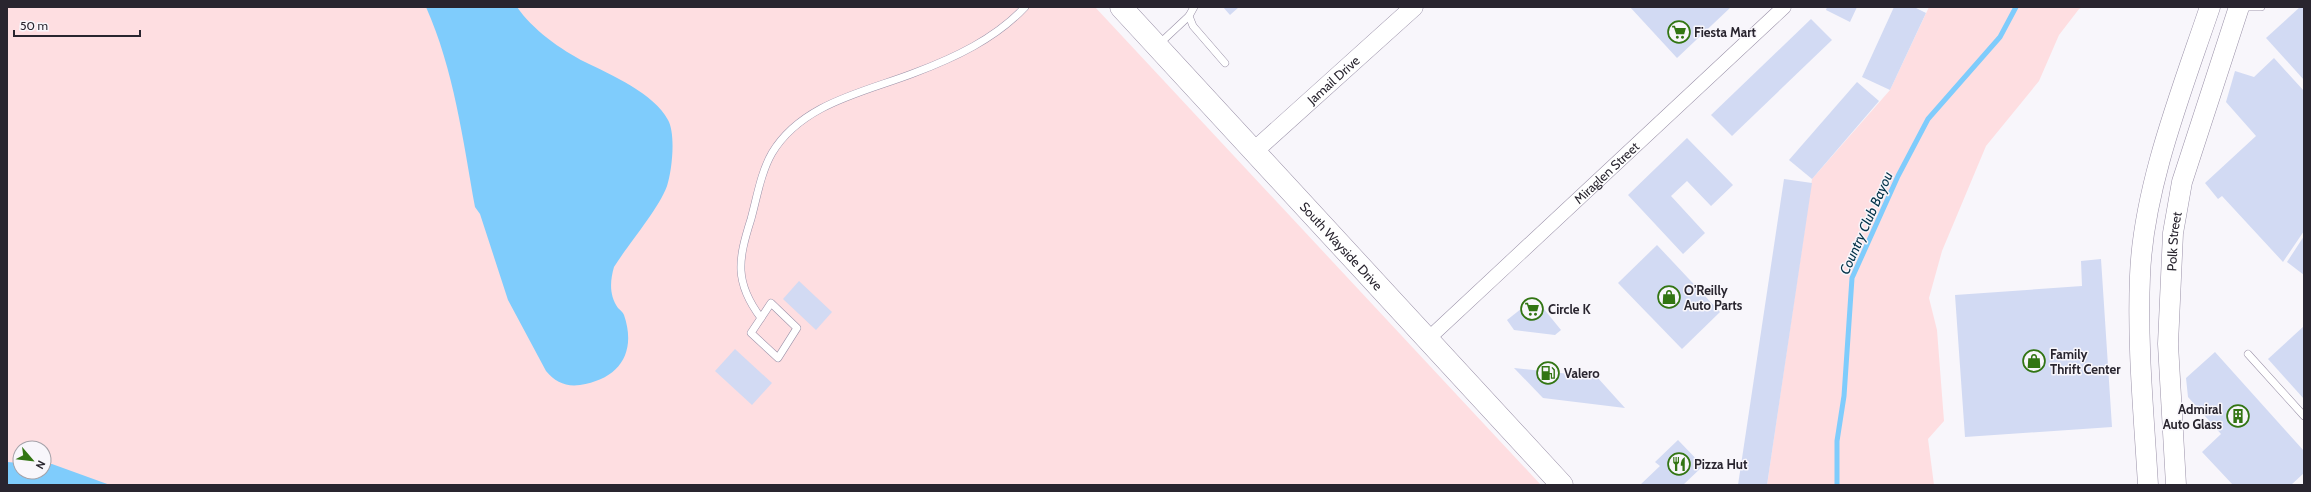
<svg xmlns="http://www.w3.org/2000/svg" width="2311" height="492" font-family="Cabin,sans-serif">
<rect width="100%" height="100%" fill="#f8f6fb"/>
<g fill="#fedee1" fill-rule="evenodd">
<path d="M7 7H1095L1541 485H7ZM20 448H44V472H20Z"/>
<polygon points="1929,7 2083,7 2079,9 2059,35 2039,81 1986,146 1942,251 1929,298 1937,330 1944,421 1928,439 1934,485 1767,485 1812,179 1890,90"/>
</g>
<g fill="#7fccfc">
<path d="M426 7H517C532 29 561 50 585 62 611 75 654 93 668 120 676 134 672 171 667 186 658 210 629 243 614 267 610 281 609 295 618 308 620 310 623 312 624 315 637 353 619 379 580 385 566 387 555 382 546 371L508 300 480 214 475 207C463 140 454 70 426 7Z"/>
<polygon points="7,462 20,463 20,472 44,472 44,464 52,464 110,485 7,485"/>
</g>
<g fill="none" stroke-linecap="round" stroke-linejoin="round">
<polyline stroke="#7fccfc" stroke-width="5" points="1837,485 1837,441 1844,396 1852,278 1898,176 1928,119 2000,37 2016,7"/>
</g>
<g fill="#d2daf3">
<polygon points="1223,7 1239,7 1230,15"/>
<polygon points="1630,7 1731,7 1677,58"/>
<polygon points="1827,7 1857,7 1850,22 1826,10"/>
<polygon points="1894,7 1914,7 1926,13 1890,90 1862,77"/>
<polygon points="2300,7 2304,7 2304,80 2266,38"/>
<polygon points="1811,19 1832,40 1732,136 1711,115"/>
<polygon points="2274,58 2304,91 2304,231 2283,262 2222,196 2218,199 2205,183 2256,136 2226,102 2235,71 2254,77"/>
<polygon points="1857,82 1879,101 1812,179 1789,160"/>
<polygon points="1687,138 1733,185 1711,206 1687,181 1671,196 1705,233 1683,254 1628,195"/>
<polygon points="1784,179 1812,183 1767,485 1738,485"/>
<polygon points="2304,236 2304,275 2287,262"/>
<polygon points="1657,245 1720,312 1682,349 1618,283"/>
<polygon points="2101,259 2112,427 1965,437 1955,295 2082,286 2081,261"/>
<polygon points="799,281 832,312 816,330 783,299"/>
<polygon points="1535,298 1561,330 1555,335 1514,330 1507,320"/>
<polygon points="2304,326 2304,399 2268,359"/>
<polygon points="735,349 772,383 752,405 715,371"/>
<polygon points="2215,352 2304,451 2304,473 2291,485 2233,485 2202,452 2221,434 2188,397 2186,378"/>
<polygon points="1514,368 1597,377 1625,408 1543,398"/>
<polygon points="1678,440 1703,466 1683,485 1640,485 1660,466 1655,462"/>
</g>
<g fill="none" stroke-linecap="round" stroke-linejoin="round">
<g stroke="#9a91a8" stroke-width="8">
<g id="service">
<polyline points="1194,7 1189,16 1193,26 1225,63"/>
<polyline points="2248,7 2261,7"/>
<polyline points="1158,45 1189,16"/>
<polygon points="771,303 797,328 778,358 751,333"/>
<path d="M761 318C734 282 738 260 751 219 757 197 761 172 772 153 802 103 865 92 914 73 954 58 995 39 1025 7"/>
<polyline points="2248,354 2304,416"/>
</g>
</g>
<g stroke="#9a91a8" stroke-width="15">
<g id="minor">
<path id="s1" d="M1428 339 1784 7"/>
</g>
</g>
<g stroke="#9a91a8" stroke-width="19">
<g id="tertiary">
<path id="s2" d="M1253 152 1414 7"/>
</g>
</g>
<g stroke="#9a91a8" stroke-width="21">
<g id="secondary">
<path d="M2148 485C2144 416 2137 346 2140 276 2143 188 2182 90 2210 7"/>
<path id="s3" d="M2176 485 2168 344 2173 233 2182 182 2239 7"/>
</g>
</g>
<g stroke="#9a91a8" stroke-width="23">
<g id="primary">
<path id="s4" d="M1121 7 1562 485"/>
</g>
</g>
<use href="#service" stroke="#fff" stroke-width="7"/>
<use href="#minor" stroke="#fff" stroke-width="14"/>
<use href="#tertiary" stroke="#fff" stroke-width="18"/>
<use href="#secondary" stroke="#fff" stroke-width="20"/>
<use href="#primary" stroke="#fff" stroke-width="22"/>
</g>
<defs>
<g id="supermarket-ring" transform="scale(1.15)"><circle r="9.5" fill="#f8f6fb" stroke="#327513" stroke-width="1.5"/><path d="M-6-5.5h2.5l.6 2H6L4.5 2H-2.5L-4.4-4H-6ZM-1.5 3.2a1.3 1.3 0 1 0 .1 0ZM3 3.2a1.3 1.3 0 1 0 .1 0Z" fill="#327513"/></g>
<g id="shop-ring" transform="scale(1.15)"><circle r="9.5" fill="#f8f6fb" stroke="#327513" stroke-width="1.5"/><path d="M-5-2.5h2.3a2.7 3.5 0 0 1 5.4 0H5L5.5 6h-11ZM-1.5-2.5h3a1.5 2.3 0 0 0-3 0Z" fill="#327513"/></g>
<g id="fuel-ring" transform="scale(1.15)"><circle r="9.5" fill="#f8f6fb" stroke="#327513" stroke-width="1.5"/><path d="M-5.5-6h7V0h2V4h1.3V-2.5L3-4.5l.8-.8L6-3V5H2.5V1h-1V6h-7ZM-4.2-4.7v3.2H.2V-4.7Z" fill="#327513"/></g>
<g id="building-ring" transform="scale(1.15)"><circle r="9.5" fill="#f8f6fb" stroke="#327513" stroke-width="1.5"/><path d="M-4-6H4V6H1V3H-1V6H-4ZM-2.5-4.3h1.7v1.8h-1.7ZM.8-4.3h1.7v1.8H.8ZM-2.5-1h1.7V.8h-1.7ZM.8-1h1.7V.8H.8Z" fill="#327513"/></g>
<g id="restaurant-ring" transform="scale(1.15)"><circle r="9.5" fill="#f8f6fb" stroke="#327513" stroke-width="1.5"/><path d="M-5-6h1v4h1v-4h1v4h1v-4h1v5L-1.5 .5V6h-2V.5L-5-1ZM5-6V6H3V1.5H1.5Q1.5-4 5-6Z" fill="#327513"/></g>
</defs>
<g fill-rule="evenodd">
<use href="#supermarket-ring" x="1679" y="32"/>
<use href="#shop-ring" x="1669" y="297"/>
<use href="#supermarket-ring" x="1532" y="309"/>
<use href="#shop-ring" x="2034" y="361"/>
<use href="#fuel-ring" x="1548" y="373"/>
<use href="#building-ring" x="2238" y="416"/>
<use href="#restaurant-ring" x="1679" y="464"/>
</g>
<g text-anchor="middle" stroke-width="3" stroke-linejoin="round" paint-order="stroke">
<g font-size="13" font-weight="bold" fill="#29252f" stroke="#f8f6fb" text-anchor="start">
<text x="1694" y="37">Fiesta Mart</text>
<text x="1684" y="295">O'Reilly<tspan x="1684" dy="15">Auto Parts</tspan></text>
<text x="1548" y="314">Circle K</text>
<text x="2050" y="359">Family<tspan x="2050" dy="15">Thrift Center</tspan></text>
<text x="1564" y="378">Valero</text>
<text x="2222" y="414" text-anchor="end">Admiral<tspan x="2222" dy="15">Auto Glass</tspan></text>
<text x="1694" y="469">Pizza Hut</text>
</g>
<g font-size="13" fill="#29252f" stroke="#f8f6fb">
<text dy="5" stroke="none"><textPath href="#s2" startOffset="108">Jamail Drive</textPath></text>
<text dy="5" stroke="none"><textPath href="#s1" startOffset="244">Miraglen Street</textPath></text>
<text dy="5" stroke="none"><textPath href="#s3" startOffset="244">Polk Street</textPath></text>
<text dy="5" stroke="none"><textPath href="#s4" startOffset="325">South Wayside Drive</textPath></text>
</g>
<g font-size="14" font-style="italic" fill="#023148" stroke="#f8f6fb">
<text transform="translate(1866 223) rotate(-66)" y="5">Country Club Bayou</text>
</g>
</g>
<rect width="2311" height="492" fill="none" stroke="#29252f" stroke-width="16"/>
<g transform="translate(32 460) rotate(118)"><circle r="19" fill="#f8f6fb" stroke="#a5a2a9"/>
<path d="M0-3L7 15L0 10L-7 15Z" fill="#327513"/>
<text y="-6" font-size="11" font-weight="bold" text-anchor="middle" fill="#29252f">N</text>
</g>
<path d="M14 30v6h126v-6" fill="none" stroke="#29252f" stroke-width="2"/>
<text x="20" y="30" font-size="12" fill="#29252f" stroke="#f8f6fb" stroke-width="3" paint-order="stroke">50 m</text>
</svg>
